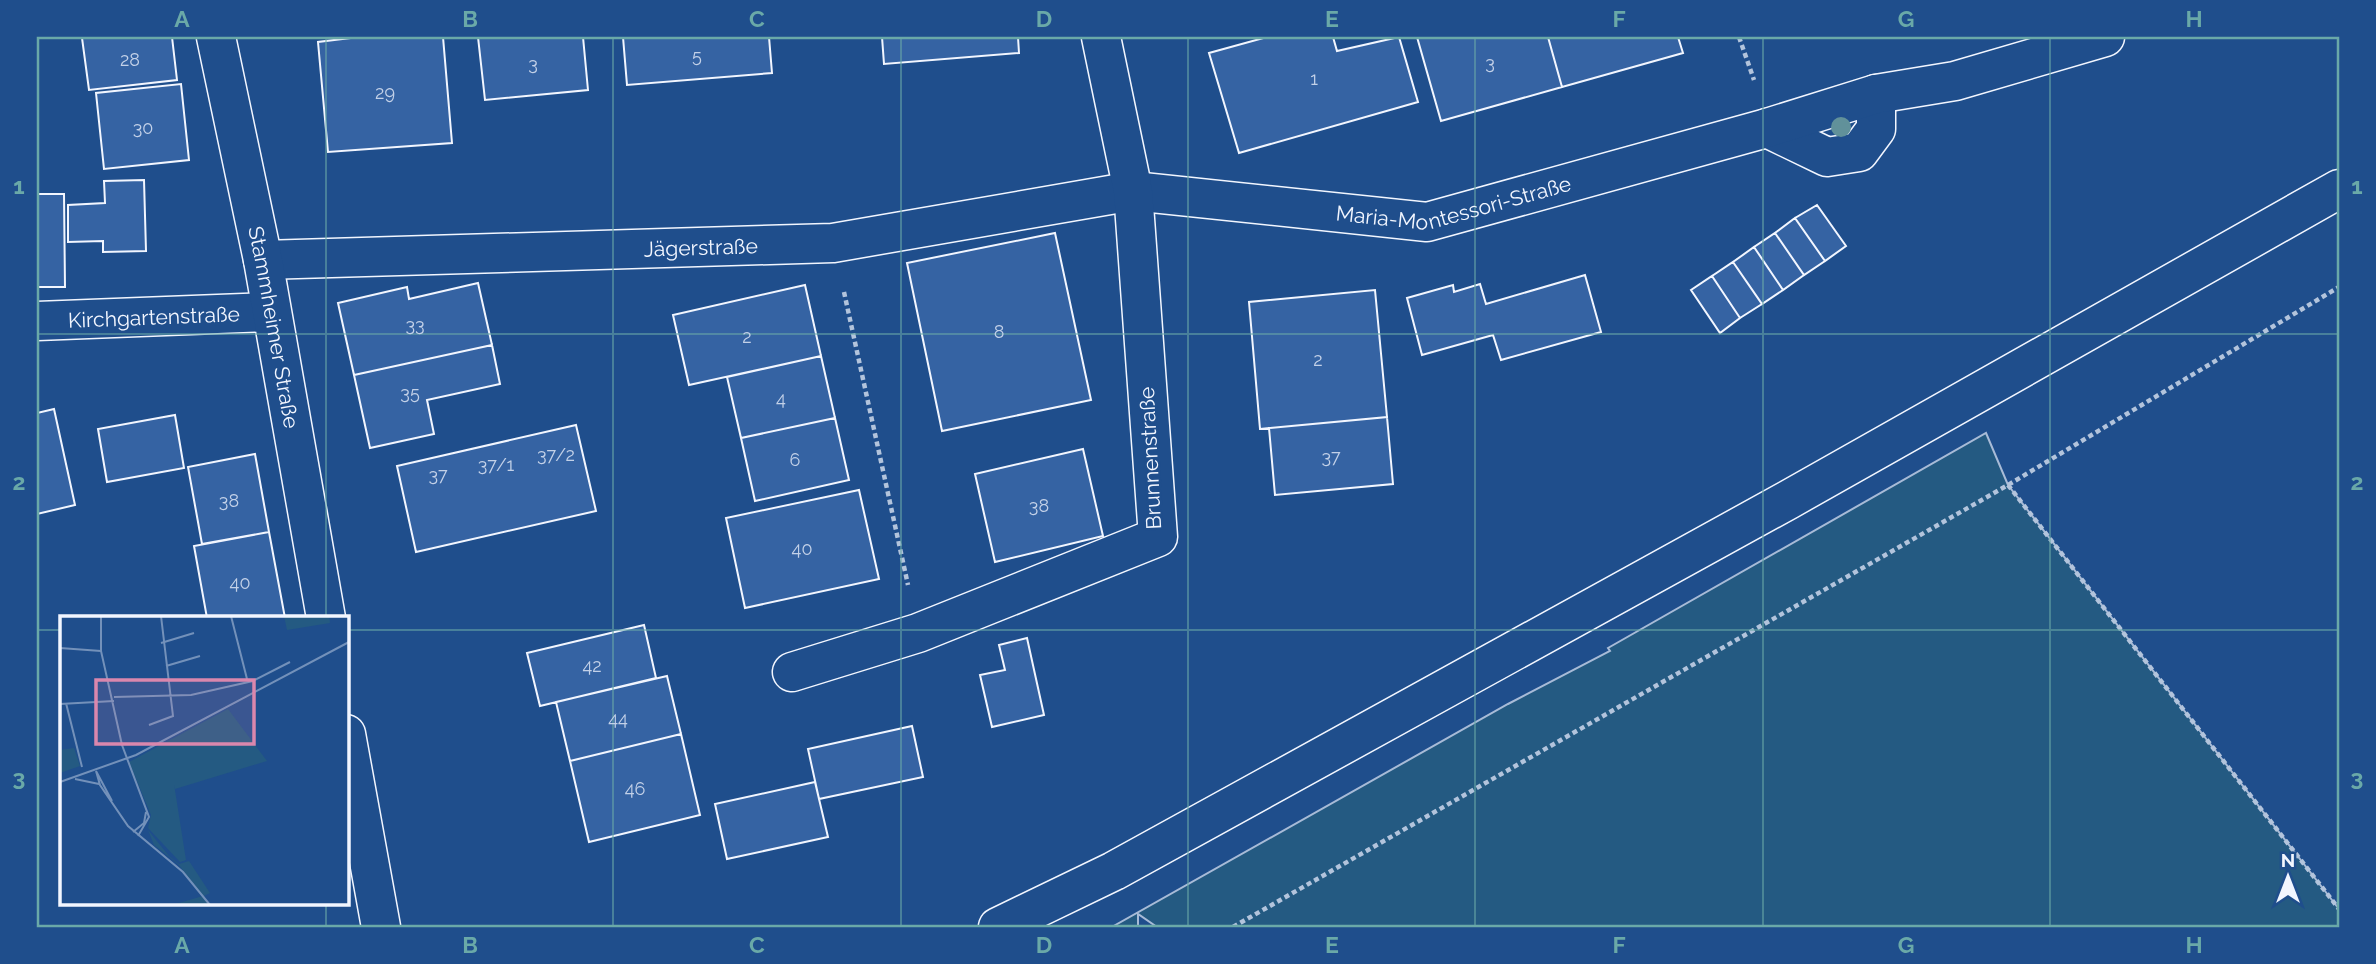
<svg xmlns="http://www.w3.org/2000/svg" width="2376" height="964" font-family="Raleway,sans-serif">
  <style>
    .green { fill: #245a82; stroke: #a8bbd7; stroke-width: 2 }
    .building { fill: #3563a3; stroke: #f2f6ff; stroke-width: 2 }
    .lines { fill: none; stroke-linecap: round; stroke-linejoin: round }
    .minor-casing { stroke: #f2f6ff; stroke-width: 41 }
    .tertiary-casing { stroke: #f2f6ff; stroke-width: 41 }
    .secondary-casing { stroke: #f2f6ff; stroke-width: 41 }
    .path { stroke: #b3c4dc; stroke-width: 4.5; stroke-dasharray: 5 3.5; stroke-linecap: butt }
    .minor { stroke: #1f4e8c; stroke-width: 38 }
    .tertiary { stroke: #1f4e8c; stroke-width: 38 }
    .secondary { stroke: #1f4e8c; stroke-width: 38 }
    .tree { fill: #61919a }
    .grid { fill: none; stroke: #6aa9a8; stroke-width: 2; stroke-opacity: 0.55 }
    .labels { text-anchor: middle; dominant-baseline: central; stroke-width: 5; stroke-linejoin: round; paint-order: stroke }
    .number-label { font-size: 18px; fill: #c3d1e8 }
    .street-label { font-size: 21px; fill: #f2f6ff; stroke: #1f4e8c }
    .inset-road { fill: none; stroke: #7391ba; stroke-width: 2 }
    .view { fill: #da87ad; fill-opacity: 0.15; stroke: #da87ad; stroke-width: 3.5 }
    .inset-edge { fill: none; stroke: #f2f6ff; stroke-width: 3.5 }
    .neatline { fill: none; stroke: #6aa9a8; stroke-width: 2.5 }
    .grid-label { font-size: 23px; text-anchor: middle; font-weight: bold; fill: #6aa9a8 }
  </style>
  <rect width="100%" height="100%" fill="#1f4e8c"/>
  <path class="green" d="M1986 433 2008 485 2339 909V927H1157L1138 914V927H1112L1508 704 1610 651 1608 648Z"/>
  <path class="building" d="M172 37 177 80 89 90 82 38Z
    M359 37H443L452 143 328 152 318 42Z
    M478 37H583L588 90 485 100Z
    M623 37H769L772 73 627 85Z
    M882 37H1018L1019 53 884 64Z
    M1267 37H1333L1337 51 1399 37 1418 102 1239 153 1209 53Z
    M1417 37H1548L1562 87 1441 121Z
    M1548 37H1678L1683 53 1562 87Z
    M181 84 189 160 104 169 96 93Z
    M144 180 146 251 103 252V241L68 242V205L105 203 104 181Z
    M37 194H64L65 287H37Z
    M1817 205 1846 246 1825 261 1795 218Z
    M1795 218 1825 261 1804 275 1775 233Z
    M1055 233 1091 400 942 431 907 263Z
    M1775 233 1804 275 1783 290 1754 247Z
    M1754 247 1783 290 1762 304 1733 262Z
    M1733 262 1762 304 1740 318 1712 276Z
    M1585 275 1601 332 1501 360 1493 335 1422 355 1407 298 1453 285 1454 292 1480 284 1486 304Z
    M1712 276 1740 318 1720 333 1691 290Z
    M478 283 492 345 354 375 338 303 407 287 409 299Z
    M805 285 821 356 689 385 673 315Z
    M1375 290 1387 417 1260 429 1249 302Z
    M492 345 500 384 427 400 434 434 370 448 354 375Z
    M821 356 835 418 741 438 727 377Z
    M54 409 75 505 37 514V413Z
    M175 415 184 468 107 482 98 429Z
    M1387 417 1393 484 1275 495 1269 428Z
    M835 418 849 480 755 501 741 438Z
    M576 425 596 511 416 552 397 466Z
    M1083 449 1103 536 995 562 975 474Z
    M255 454 269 532 202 544 188 467Z
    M859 490 879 579 745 608 726 518Z
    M269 532 285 618H207L194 546Z
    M644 625 656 678 540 706 527 653Z
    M1027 638 1044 715 992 727 980 675 1005 670 999 645Z
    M667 676 681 734 570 761 556 702Z
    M912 726 923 777 819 799 808 749Z
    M681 734 700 815 589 842 570 761Z
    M815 782 828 837 727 859 715 804Z"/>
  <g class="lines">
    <defs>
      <g id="minor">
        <path d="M1767 128 1827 157 1859 152 1876 129V94"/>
        <path id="s1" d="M263 260 833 243 1133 191 1427 222 1767 128 1876 94 1955 81 2105 37"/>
        <path id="s2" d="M37 321 271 312"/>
        <path d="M792 672 918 633 1158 537 1133 191 1101 37"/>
      </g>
      <g id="tertiary">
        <path id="s3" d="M216 37 263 260 326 618"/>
        <path d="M346 734 381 927"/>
      </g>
      <path id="secondary" d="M998 927 1114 871 1788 500 2339 189"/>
    </defs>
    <use href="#minor" class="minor-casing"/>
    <use href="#tertiary" class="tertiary-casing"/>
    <use href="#secondary" class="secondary-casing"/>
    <path class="path" d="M1739 37 1754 80
      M844 292 908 585
      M2008 485 2339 909
      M1233 927 2008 485 2339 287"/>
    <use href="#minor" class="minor"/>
    <use href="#tertiary" class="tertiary"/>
    <use href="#secondary" class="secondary"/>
  </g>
  <circle class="tree" cx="1841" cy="127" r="10"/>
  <path class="grid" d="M326 37V618M613 37V927M901 37V927M1188 37V927M1475 37V927M1763 37V927M2050 37V927M37 334H2339M37 630H61M346 630H2339M326 903V927"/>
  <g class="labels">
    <g class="number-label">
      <text x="697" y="55">5</text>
      <text x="130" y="59">28</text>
      <text x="1490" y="62">3</text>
      <text x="533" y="63">3</text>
      <text x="1314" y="78">1</text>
      <text x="385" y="92">29</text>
      <text x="143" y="127">30</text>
      <text x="415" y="324">33</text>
      <text x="999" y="331">8</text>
      <text x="747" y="336">2</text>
      <text x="1318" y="359">2</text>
      <text x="410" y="392">35</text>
      <text x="781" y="398">4</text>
      <text x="556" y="454">37/2</text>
      <text x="1331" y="456">37</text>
      <text x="795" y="459">6</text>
      <text x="496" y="464">37/1</text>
      <text x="438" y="474">37</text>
      <text x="229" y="500">38</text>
      <text x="1039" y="505">38</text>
      <text x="802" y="548">40</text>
      <text x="240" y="582">40</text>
      <text x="592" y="665">42</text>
      <text x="618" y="718">44</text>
      <text x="635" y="788">46</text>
    </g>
    <g class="street-label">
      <text stroke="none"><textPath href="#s1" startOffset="1199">Maria-Montessori-Straße</textPath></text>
      <text stroke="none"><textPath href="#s1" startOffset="438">Jägerstraße</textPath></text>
      <text stroke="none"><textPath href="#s2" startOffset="117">Kirchgartenstraße</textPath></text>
      <text stroke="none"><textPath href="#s3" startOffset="296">Stammheimer Straße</textPath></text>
      <text transform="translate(1150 458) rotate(-93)">Brunnenstraße</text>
    </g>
  </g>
  <g transform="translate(60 616)">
    <rect width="289" height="289" fill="#1f4e8c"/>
    <path d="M224 0H269L270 7 227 14ZM168 93 207 145 115 173 114 168 126 244 120 246 88 212 91 199 69 146ZM14 132 20 150 0 157V134ZM88 214 109 240 119 248 129 245 150 277 144 280 150 289H112L143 280 118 248 94 229Z" fill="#245a82"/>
    <path class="inset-road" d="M41 0V35L62 129 89 201 78 220M171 0 187 63M101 27 134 17M0 32 41 35M106 50 140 40M54 81 131 79 193 65 230 46M6 87 22 151M0 88 54 85M89 109 113 100 101 0M36 155 40 169 68 210 123 256 150 289M36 155 52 185M15 163 39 168M0 166 76 139 289 26M73 216 84 207 86 196"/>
    <path class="view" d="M36 64H194V128H36Z"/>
    <rect width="289" height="289" class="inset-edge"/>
  </g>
  <rect width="2376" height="964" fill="none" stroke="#1f4e8c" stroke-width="77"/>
  <g transform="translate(2288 877)" stroke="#1f4e8c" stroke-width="5" paint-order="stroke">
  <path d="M0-5L12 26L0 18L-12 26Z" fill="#f2f6ff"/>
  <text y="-10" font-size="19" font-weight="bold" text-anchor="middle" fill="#f2f6ff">N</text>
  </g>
  <rect x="38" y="38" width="2300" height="888" class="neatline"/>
  <g class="grid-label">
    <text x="182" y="27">A</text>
    <text x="470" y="27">B</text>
    <text x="757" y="27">C</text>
    <text x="1044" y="27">D</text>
    <text x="1332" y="27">E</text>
    <text x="1619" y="27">F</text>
    <text x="1906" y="27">G</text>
    <text x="2194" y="27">H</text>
    <text x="19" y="194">1</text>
    <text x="2357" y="194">1</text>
    <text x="19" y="490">2</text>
    <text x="2357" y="490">2</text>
    <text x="19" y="786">3</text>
    <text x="2357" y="786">3</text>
    <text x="182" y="953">A</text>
    <text x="470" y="953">B</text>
    <text x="757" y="953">C</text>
    <text x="1044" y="953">D</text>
    <text x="1332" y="953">E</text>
    <text x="1619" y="953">F</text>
    <text x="1906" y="953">G</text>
    <text x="2194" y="953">H</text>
  </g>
</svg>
